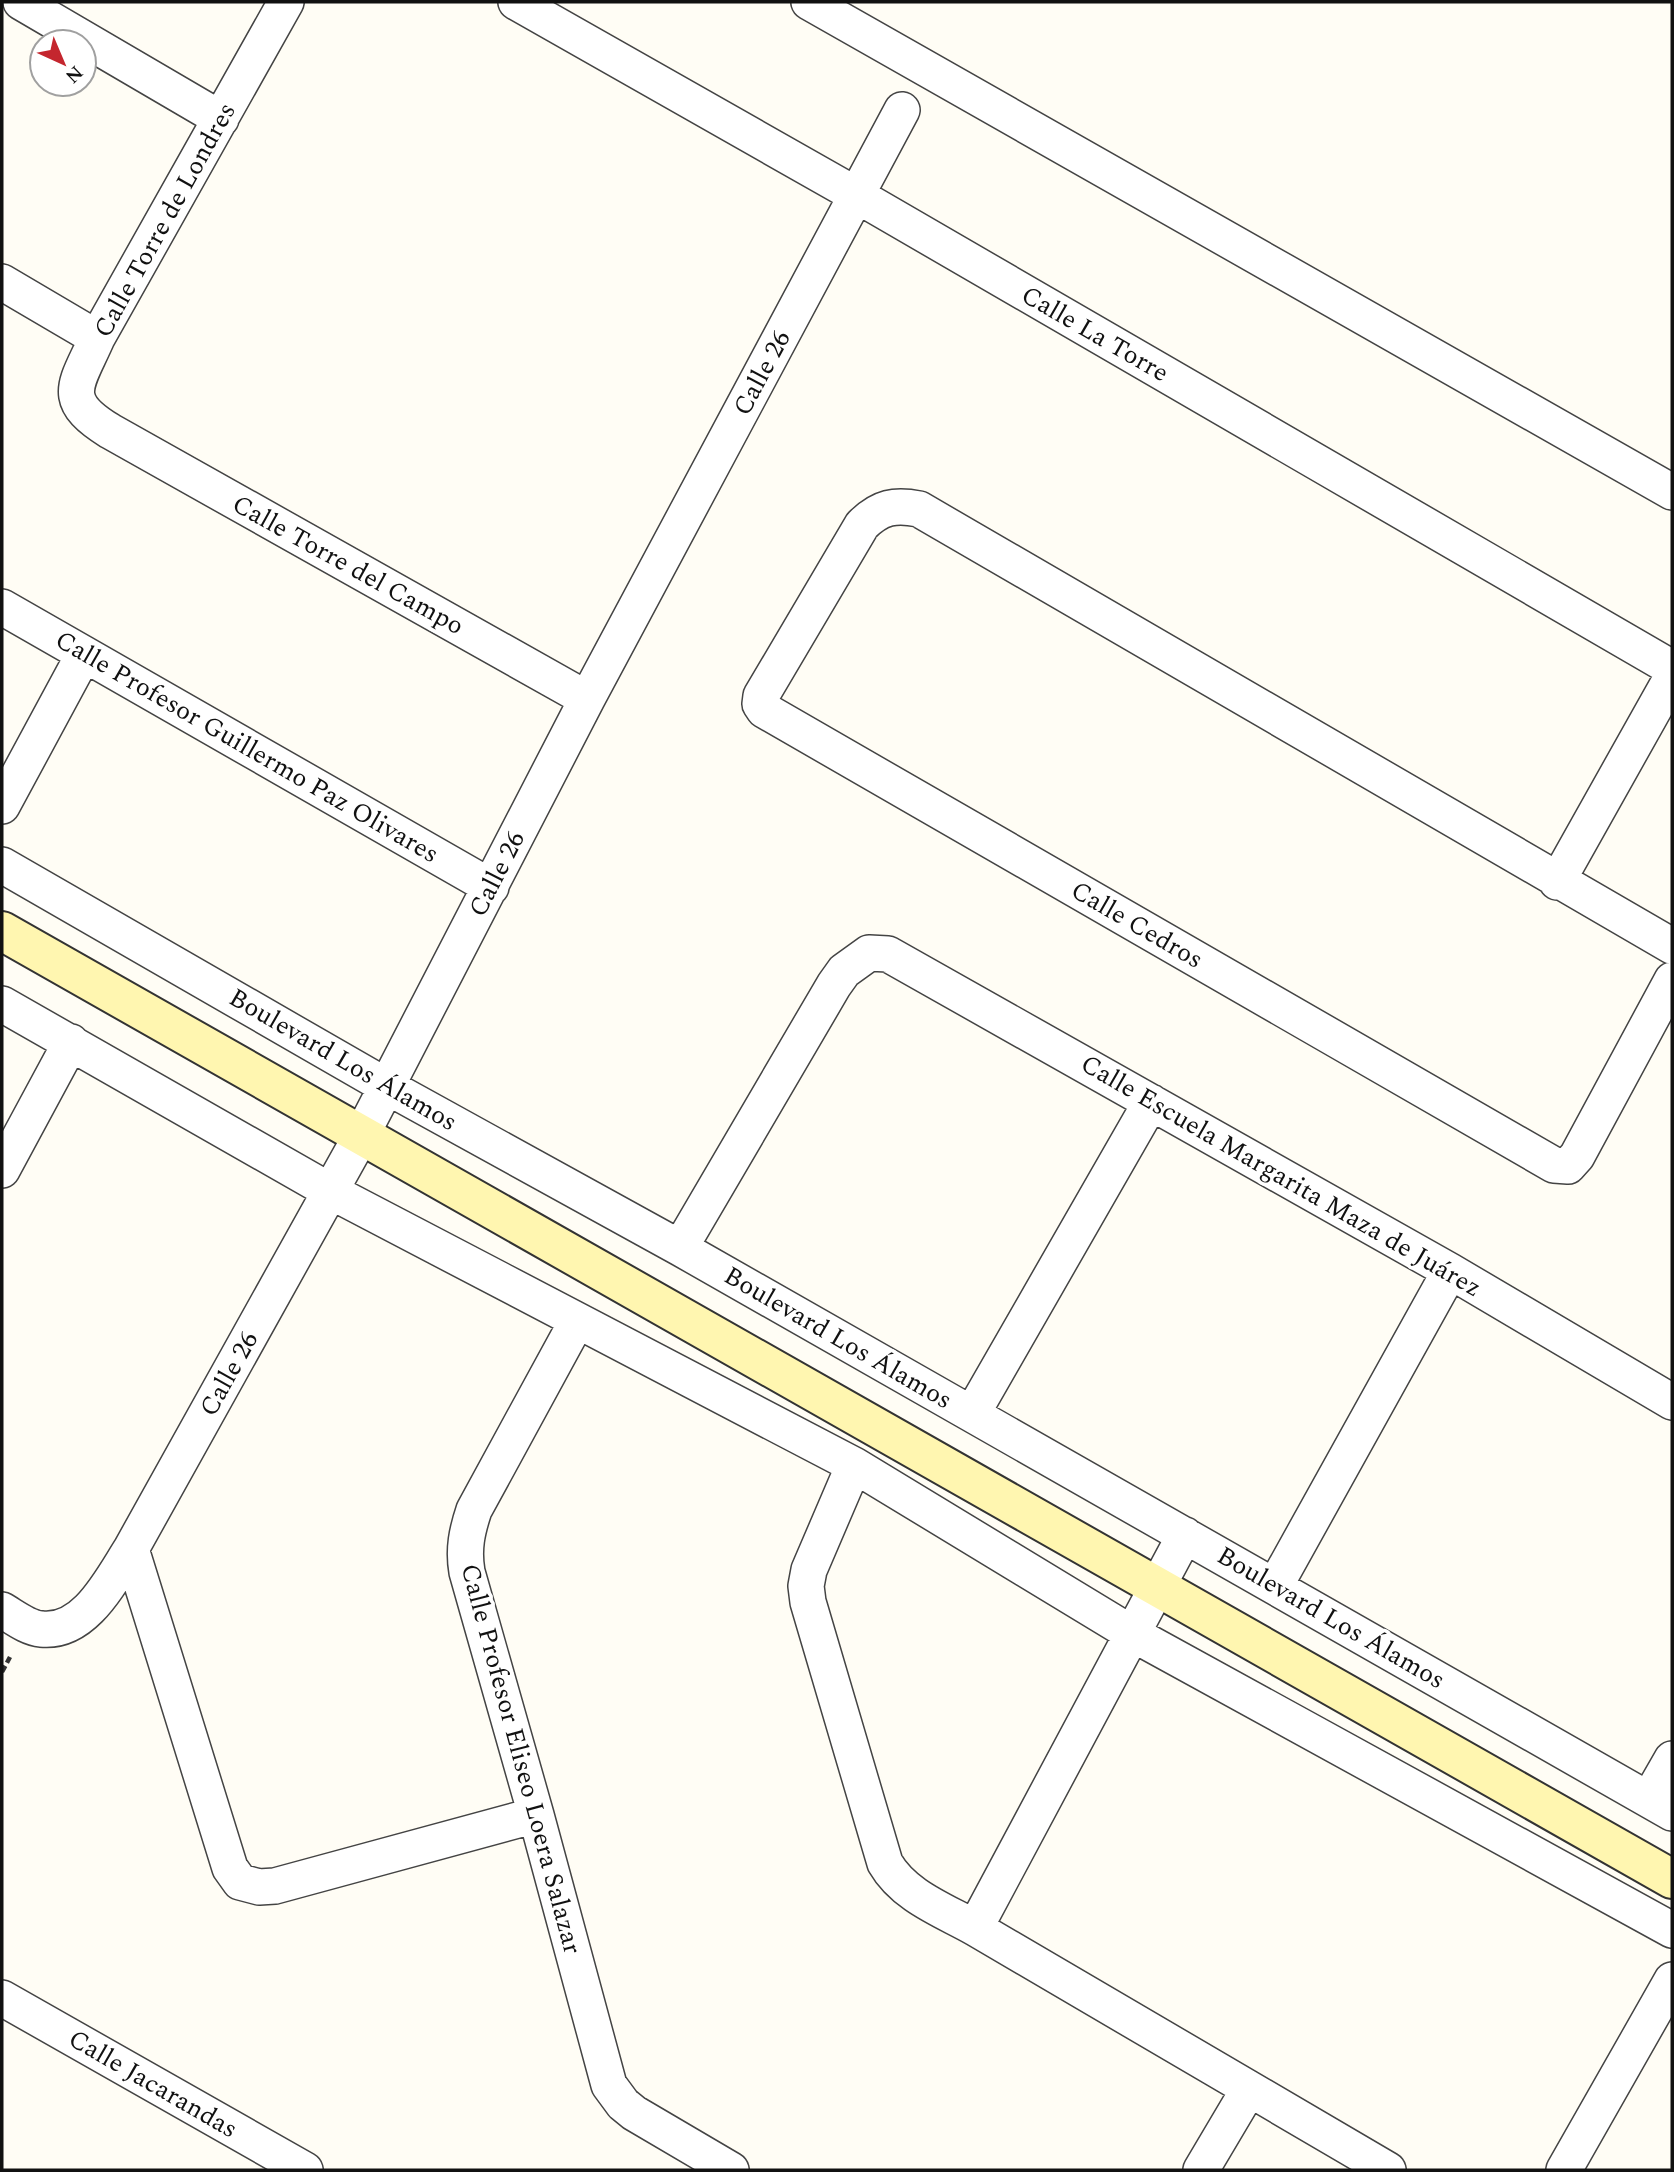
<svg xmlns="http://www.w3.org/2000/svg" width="1674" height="2172" font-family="Spectral,serif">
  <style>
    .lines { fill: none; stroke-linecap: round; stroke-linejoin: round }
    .street-casing { stroke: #444; stroke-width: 38 }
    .secondary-casing { stroke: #333; stroke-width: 42 }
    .path { stroke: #333; stroke-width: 4.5; stroke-dasharray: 7 3.5; stroke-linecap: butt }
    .street { stroke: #fff; stroke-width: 35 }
    .secondary { stroke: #fff6b0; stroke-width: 38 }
    .labels { text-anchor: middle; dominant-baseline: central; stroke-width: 7; stroke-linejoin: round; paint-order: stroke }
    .street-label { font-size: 26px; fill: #111; stroke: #fff }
  </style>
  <rect width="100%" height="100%" fill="#fffdf5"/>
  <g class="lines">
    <defs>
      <path id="street" d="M21 2 221 119
        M286 2 97 338C77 384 58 399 110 431L587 699
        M516 2 858 196 1672 668
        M809 2 1672 492
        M2 282 97 338
        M2 607 491 887
        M2 806 84 654
        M2 865 386 1086 680 1248 1672 1813
        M1557 882 1672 677
        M1672 946 919 509C895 504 880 507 862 525L761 696 760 704 764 710 1554 1165 1568 1166 1577 1156 1672 980
        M2 1004 330 1191 854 1465 1131 1633 1672 1930
        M2 1170 71 1042
        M680 1248 834 985 844 971 869 953 888 954 1450 1271 1672 1402
        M577 1321 474 1510C467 1531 463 1549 467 1572L536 1815 609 2085 623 2104 634 2113 731 2170
        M972 1414 1151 1102
        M854 1465 809 1570 806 1586 808 1602 885 1863C904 1896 943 1910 975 1928L1388 2170
        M131 1549 230 1868 240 1882 259 1887 275 1886 536 1815
        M1275 1586 1450 1271
        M2 1610C14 1617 28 1628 41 1629 85 1634 111 1580 131 1549L361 1136 587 699 902 110
        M1649 1799 1672 1759
        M975 1928 1185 1535
        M2 1998 305 2170
        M1201 2170 1249 2089
        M1564 2170 1672 1980"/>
      <path id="secondary" d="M2 931 1672 1879"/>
    </defs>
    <use href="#street" class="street-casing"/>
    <use href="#secondary" class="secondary-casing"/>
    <path class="path" d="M2 1672 10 1657"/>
    <use href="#street" class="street"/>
    <use href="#secondary" class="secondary"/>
  </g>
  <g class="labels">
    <g class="street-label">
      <text transform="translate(165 220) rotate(-61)">Calle Torre de Londres</text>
      <text transform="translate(1095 334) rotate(30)">Calle La Torre</text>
      <text transform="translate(762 373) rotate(-62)">Calle 26</text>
      <text transform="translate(348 565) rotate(29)">Calle Torre del Campo</text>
      <text transform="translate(247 747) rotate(30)">Calle Profesor Guillermo Paz Olivares</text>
      <text transform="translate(497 874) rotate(-63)">Calle 26</text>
      <text transform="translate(1137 925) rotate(30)">Calle Cedros</text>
      <text transform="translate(343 1060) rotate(30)">Boulevard Los Álamos</text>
      <text transform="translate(1281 1176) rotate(30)">Calle Escuela Margarita Maza de Juárez</text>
      <text transform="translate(838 1338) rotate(30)">Boulevard Los Álamos</text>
      <text transform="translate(229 1374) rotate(-61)">Calle 26</text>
      <text transform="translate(1331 1618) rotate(30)">Boulevard Los Álamos</text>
      <text transform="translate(521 1759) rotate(75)">Calle Profesor Eliseo Loera Salazar</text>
      <text transform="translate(153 2084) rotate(30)">Calle Jacarandas</text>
    </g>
  </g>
  <rect width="1674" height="2172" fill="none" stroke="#111111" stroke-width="7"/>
  <g transform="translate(63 63) rotate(136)"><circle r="33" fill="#ffffff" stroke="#a0a0a0" stroke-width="2"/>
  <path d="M0-5L12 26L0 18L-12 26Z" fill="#c4262e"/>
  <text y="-10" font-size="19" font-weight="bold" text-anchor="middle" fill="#111111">N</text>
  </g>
</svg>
